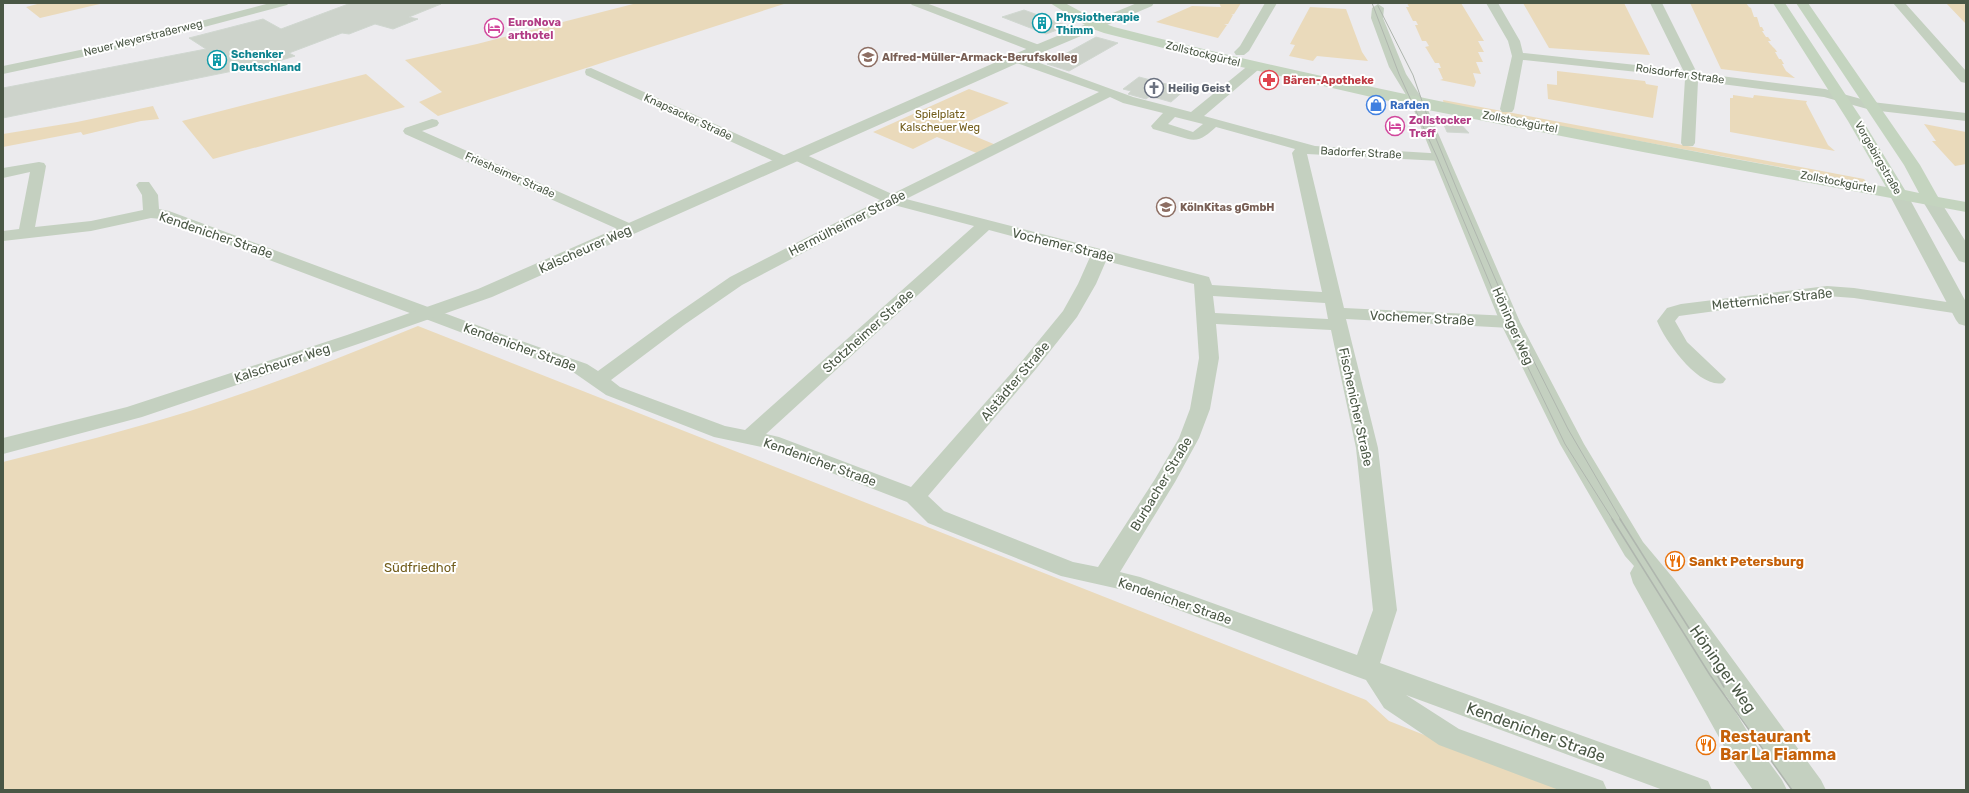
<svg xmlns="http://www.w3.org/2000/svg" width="1969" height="793" font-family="Rubik,sans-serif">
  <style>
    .green { fill: #eadabb }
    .building { fill: #cdd3cb; stroke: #d0d7d0 }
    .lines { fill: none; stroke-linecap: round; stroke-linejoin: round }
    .minor { fill: #c4d0c0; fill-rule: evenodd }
    .tertiary { fill: #c4d0c0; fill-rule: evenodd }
    .secondary { fill: #c4d4bf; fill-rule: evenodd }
    .tram-far1 { stroke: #afb6ae; stroke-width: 1 }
    .tram { stroke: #afb6ae; stroke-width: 1.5 }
    .labels { text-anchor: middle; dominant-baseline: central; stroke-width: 4; stroke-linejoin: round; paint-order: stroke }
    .far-culture-label { font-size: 11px; font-weight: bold; fill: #0d838f; stroke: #fff; text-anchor: start }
    .far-hotel-label { font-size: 11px; font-weight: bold; fill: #b23c85; stroke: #fff; text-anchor: start }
    .far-street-label { font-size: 11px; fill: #4a5745; stroke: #fff }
    .far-education-label { font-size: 11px; font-weight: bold; fill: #785e54; stroke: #fff; text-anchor: start }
    .far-health-label { font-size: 11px; font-weight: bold; fill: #be3a42; stroke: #fff; text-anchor: start }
    .far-worship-label { font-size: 11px; font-weight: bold; fill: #5b616d; stroke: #fff; text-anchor: start }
    .far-shop-label { font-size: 11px; font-weight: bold; fill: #366cbe; stroke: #fff; text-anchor: start }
    .far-park-label { font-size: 11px; fill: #725d1c; stroke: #fff }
    .street-label { font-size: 13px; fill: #4a5745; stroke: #fff }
    .food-label { font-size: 13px; font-weight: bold; fill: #c56008; stroke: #fff; text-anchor: start }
    .park-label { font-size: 13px; fill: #725d1c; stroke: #fff }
    .near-street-label { font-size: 16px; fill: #4a5745; stroke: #fff }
    .near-food-label { font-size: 16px; font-weight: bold; fill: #c56008; stroke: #fff; text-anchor: start }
  </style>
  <rect width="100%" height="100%" fill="#ecebee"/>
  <path class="green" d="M41 3H104L40 18 26 7Z
    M637 3H787L438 116 419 102 442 92 405 60 477 44Z
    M1219 3H1241L1234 14 1231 15H1233L1228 24H1224L1227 25 1218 38 1156 22 1192 6 1221 7Z
    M1407 3H1461L1484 41H1478L1484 52H1478L1483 62H1476L1481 74 1473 73 1476 82 1474 87 1440 80 1443 79 1438 68H1441L1439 63H1435L1426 48 1425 47 1429 46 1426 41H1422L1415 25H1418L1416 21H1413L1406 7H1409Z
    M1523 3H1624L1650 55 1549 48Z
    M1690 3H1746L1749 7 1751 8 1754 17H1757L1760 27H1762L1764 31H1762L1766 37H1768L1771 41H1768C1771 46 1775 48 1777 52H1775L1779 59H1781L1784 64H1782L1786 71 1795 78 1721 69Z
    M1946 3H1966V24Z
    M1310 7 1346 9 1362 52 1368 61 1317 56 1313 61 1289 56 1295 45 1290 44Z
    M1557 71 1645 81 1646 84 1658 86 1653 118 1548 99 1547 84 1557 85Z
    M366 74 405 107 213 159 182 121Z
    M969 89 1009 103 955 128 996 145 979 154 937 137 913 149 873 132Z
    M1733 95 1753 98 1754 95 1807 101 1806 103 1828 145 1835 151 1730 132V98H1733Z
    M1443 100 1864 179 1867 183 1444 105Z
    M153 106 159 119 141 121 83 135 81 132 3 147V134L77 122Z
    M1924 124 1966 132V164L1955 166 1932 141H1936Z
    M418 326 1366 700 1389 721 1563 790H3V462C66 446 128 430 190 411 268 386 343 357 418 326Z"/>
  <path class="building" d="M351 3 441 4 409 17 418 19 393 29 375 24 349 34 342 33 289 53 295 56 272 63 3 118V88L206 49 189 38 263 19 281 29Z
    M1024 10 1068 26 1046 34 1002 17Z
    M1096 37 1118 43 1069 71 1047 64Z
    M1139 77 1186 89 1171 102 1150 96 1146 99 1128 94 1131 91 1123 89Z
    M1441 118 1456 119 1469 133 1447 132Z"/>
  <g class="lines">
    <path class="minor" d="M270 3H289L287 5 129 47 3 74V66L128 40Z
      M910 3H926L1042 46 1044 49 1042 52H1034L912 5Z
      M1265 3H1277L1249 51 1244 55H1236L1234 52 1240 46Z
      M1486 3H1498L1520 41 1523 53 1683 70 1650 3H1662L1697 73 1825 89 1872 102 1966 113V121L1871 110 1824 97 1698 81 1695 143 1693 146H1683L1681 143 1685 79 1666 75 1523 60 1514 109 1512 112H1502L1500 109 1512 56 1508 41Z
      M1893 3H1905L1966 71V83L1961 82Z
      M1018 55 1133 97 1191 112 1250 64 1254 63 1260 67 1258 70 1204 116 1315 146 1446 154 1448 157 1446 160 1441 161 1307 154 1344 308 1510 316 1516 318 1519 322 1516 326 1510 328 1346 319 1378 448 1397 610 1380 663 1708 781 1712 790H1663L1406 695 1459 729 1603 781 1607 790H1559L1439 745 1384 708 1366 680 1355 676 1128 591 1061 576 928 523 907 502 767 448 714 437 606 395 573 372 476 338 161 219 151 218 91 231 3 241V231L19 229 30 172 3 178V168L39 162 44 163 46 166 35 227 91 221 143 210 142 195 136 185 139 182H149L158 195 159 209 169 211 490 330 587 364 598 371 672 317 730 277 880 200 792 159 790 156 792 153H802L892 194 1099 92 1014 62 1012 59 1014 56ZM1110 97 1123 103 1163 113 1151 126 1153 129 1188 139C1200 142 1207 135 1216 127L1295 149 1292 153 1322 292 1212 285 1209 277 906 199ZM1175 117 1203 124 1193 132 1168 124ZM894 205 974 226 745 430 725 426 620 387 611 380 684 325 742 285ZM989 230 1090 257 1078 284 1063 311 1022 361 911 487 779 437 766 434ZM1106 261 1194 284 1199 358 1190 409 1179 438 1155 479 1098 567 1073 562 944 511 928 496 1036 369 1077 317 1096 284ZM1213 296 1325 303 1328 319 1215 313ZM1216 324 1331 330 1356 448 1373 610 1357 655 1140 577 1120 572 1175 482 1199 438 1210 409 1219 358Z
      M591 68 790 158 792 161 790 164H780L586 75 585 72 586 69Z
      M432 119 437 120 439 123 437 126 422 131 636 226 638 229 636 232 630 234 624 232 405 134 403 131 405 128Z
      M1827 286 1854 288 1960 304 1966 305V313L1960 314 1854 298 1827 296 1679 316 1675 321 1687 342 1726 379 1723 383C1699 389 1665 341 1657 321L1667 308 1681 304Z"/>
    <path class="tertiary" d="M1137 3H1154L1152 6 1043 52 492 297 361 343 142 417 3 454V438L127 407 347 335 478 289 1033 46Z
      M1378 4 1384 8 1383 18 1406 74 1425 103 1520 322 1584 444 1643 542 1674 579 1821 780 1826 790H1792L1724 693 1752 739 1782 780 1787 790H1753L1730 757 1633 583 1630 573 1634 566 1625 556 1560 444 1500 322 1411 103 1389 67 1371 18 1372 8Z
      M1898 189 1904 190 1907 194 1966 302V326L1959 324 1956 320 1889 194 1892 190Z
      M1931 195 1937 196 1966 242V263L1959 261 1922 200 1925 196Z"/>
    <path class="secondary" d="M1050 3H1065L1100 22 1114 27C1369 92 1627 139 1886 187L1848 121 1773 3H1785L1863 121 1905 190 1919 193 1904 165 1796 3H1808L1920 165 1938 197 1966 202V212L1643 152 1428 110 1215 61 1104 33 1090 28Z"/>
    <path class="tram-far1" d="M1372 3 1399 74 1437 157 1506 322 1565 444 1613 520
      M1378 6 1413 75 1430 124 1458 192 1512 318 1568 429 1621 520"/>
    <path class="tram" d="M1612 519 1710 675 1792 790
      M1620 519 1699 644 1724 687"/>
  </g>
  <defs>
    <symbol id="building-ring" viewBox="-11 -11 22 22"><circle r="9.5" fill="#fff" stroke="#0f9aa8" stroke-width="1.5"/><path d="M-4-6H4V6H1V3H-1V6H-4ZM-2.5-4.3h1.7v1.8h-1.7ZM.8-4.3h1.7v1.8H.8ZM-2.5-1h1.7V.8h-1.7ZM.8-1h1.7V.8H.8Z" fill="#0f9aa8"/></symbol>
    <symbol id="hotel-ring" viewBox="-11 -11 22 22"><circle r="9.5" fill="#fff" stroke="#d1479c" stroke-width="1.5"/><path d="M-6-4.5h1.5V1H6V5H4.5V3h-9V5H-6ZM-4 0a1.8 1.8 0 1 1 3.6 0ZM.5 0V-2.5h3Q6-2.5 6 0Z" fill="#d1479c"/></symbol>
    <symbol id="school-ring" viewBox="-11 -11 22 22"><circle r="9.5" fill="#fff" stroke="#8d6e63" stroke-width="1.5"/><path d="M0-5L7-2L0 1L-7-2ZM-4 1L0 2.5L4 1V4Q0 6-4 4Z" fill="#8d6e63"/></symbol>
    <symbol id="pharmacy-ring" viewBox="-11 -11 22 22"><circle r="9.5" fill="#fff" stroke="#e0444e" stroke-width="1.5"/><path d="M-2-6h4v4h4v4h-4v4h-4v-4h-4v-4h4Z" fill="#e0444e"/></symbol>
    <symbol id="church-ring" viewBox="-11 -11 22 22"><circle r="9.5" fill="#fff" stroke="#6b7280" stroke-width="1.5"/><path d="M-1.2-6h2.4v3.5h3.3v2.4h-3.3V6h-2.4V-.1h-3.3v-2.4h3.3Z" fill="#6b7280"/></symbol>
    <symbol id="shop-ring" viewBox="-11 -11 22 22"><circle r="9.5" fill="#fff" stroke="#3f7fe0" stroke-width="1.5"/><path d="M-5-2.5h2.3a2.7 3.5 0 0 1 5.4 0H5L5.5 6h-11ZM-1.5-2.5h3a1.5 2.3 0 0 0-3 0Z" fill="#3f7fe0"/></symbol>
    <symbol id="restaurant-ring" viewBox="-11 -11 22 22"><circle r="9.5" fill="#fff" stroke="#e8710a" stroke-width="1.5"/><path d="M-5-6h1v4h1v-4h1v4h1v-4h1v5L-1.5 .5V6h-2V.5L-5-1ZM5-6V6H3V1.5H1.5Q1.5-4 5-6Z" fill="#e8710a"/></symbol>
  </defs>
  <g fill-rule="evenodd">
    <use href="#building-ring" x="1031" y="12" width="22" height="22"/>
    <use href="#hotel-ring" x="483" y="17" width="22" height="22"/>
    <use href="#school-ring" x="857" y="46" width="22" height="22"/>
    <use href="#building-ring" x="206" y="49" width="22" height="22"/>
    <use href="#pharmacy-ring" x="1258" y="69" width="22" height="22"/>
    <use href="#church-ring" x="1143" y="77" width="22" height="22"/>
    <use href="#shop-ring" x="1365" y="94" width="22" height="22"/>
    <use href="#hotel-ring" x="1384" y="115" width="22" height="22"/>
    <use href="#school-ring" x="1155" y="196" width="22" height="22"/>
    <use href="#restaurant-ring" x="1664" y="550" width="22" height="22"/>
    <use href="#restaurant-ring" x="1695" y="734" width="22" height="22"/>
  </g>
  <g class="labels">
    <g class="far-culture-label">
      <text x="1056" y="17">Physiotherapie<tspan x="1056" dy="13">Thimm</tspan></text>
      <text x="231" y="54">Schenker<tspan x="231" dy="13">Deutschland</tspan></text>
    </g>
    <g class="far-hotel-label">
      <text x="508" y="22">EuroNova<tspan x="508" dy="13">arthotel</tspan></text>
      <text x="1409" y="120">Zollstocker<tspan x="1409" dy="13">Treff</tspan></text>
    </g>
    <g class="far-street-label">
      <text transform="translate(143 38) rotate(-14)">Neuer Weyerstraßerweg</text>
      <text transform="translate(1203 54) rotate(14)">Zollstockgürtel</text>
      <text transform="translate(1680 74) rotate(8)">Roisdorfer Straße</text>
      <text transform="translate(688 117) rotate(25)">Knapsacker Straße</text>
      <text transform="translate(1520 122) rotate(11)">Zollstockgürtel</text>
      <text transform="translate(1361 153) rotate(3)">Badorfer Straße</text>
      <text transform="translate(1878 158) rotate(60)">Vorgebirgstraße</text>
      <text transform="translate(510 175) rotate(24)">Friesheimer Straße</text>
      <text transform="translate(1838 182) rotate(11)">Zollstockgürtel</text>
    </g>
    <g class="far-education-label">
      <text x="882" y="57">Alfred-Müller-Armack-Berufskolleg</text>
      <text x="1180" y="207">KölnKitas gGmbH</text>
    </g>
    <g class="far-health-label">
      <text x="1283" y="80">Bären-Apotheke</text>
    </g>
    <g class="far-worship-label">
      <text x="1168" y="88">Heilig Geist</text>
    </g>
    <g class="far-shop-label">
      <text x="1390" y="105">Rafden</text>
    </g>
    <g class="far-park-label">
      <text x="940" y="114">Spielplatz<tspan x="940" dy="13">Kalscheuer Weg</tspan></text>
    </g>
    <g class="street-label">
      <text transform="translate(847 223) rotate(-27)">Hermülheimer Straße</text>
      <text transform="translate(216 235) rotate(19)">Kendenicher Straße</text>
      <text transform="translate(1063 245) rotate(14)">Vochemer Straße</text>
      <text transform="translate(585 249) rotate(-24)">Kalscheurer Weg</text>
      <text transform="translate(1772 299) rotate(-6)">Metternicher Straße</text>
      <text transform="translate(1422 318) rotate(3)">Vochemer Straße</text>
      <text transform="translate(1513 326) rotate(66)">Höninger Weg</text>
      <text transform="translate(868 331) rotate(-42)">Stotzheimer Straße</text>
      <text transform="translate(520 347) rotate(20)">Kendenicher Straße</text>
      <text transform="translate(282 363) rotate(-18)">Kalscheurer Weg</text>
      <text transform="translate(1015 381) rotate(-50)">Alstädter Straße</text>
      <text transform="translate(1356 407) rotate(78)">Fischenicher Straße</text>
      <text transform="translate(820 462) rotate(20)">Kendenicher Straße</text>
      <text transform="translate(1161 484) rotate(-59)">Burbacher Straße</text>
      <text transform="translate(1175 601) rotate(19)">Kendenicher Straße</text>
    </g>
    <g class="food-label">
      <text x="1689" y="561">Sankt Petersburg</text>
    </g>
    <g class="park-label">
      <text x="420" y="567">Südfriedhof</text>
    </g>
    <g class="near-street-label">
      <text transform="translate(1723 669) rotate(55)">Höninger Weg</text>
      <text transform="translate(1536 732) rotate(20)">Kendenicher Straße</text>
    </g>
    <g class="near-food-label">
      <text x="1720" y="736">Restaurant<tspan x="1720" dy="18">Bar La Fiamma</tspan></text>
    </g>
  </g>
  <rect width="1969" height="793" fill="none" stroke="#4a5745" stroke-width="8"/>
</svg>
